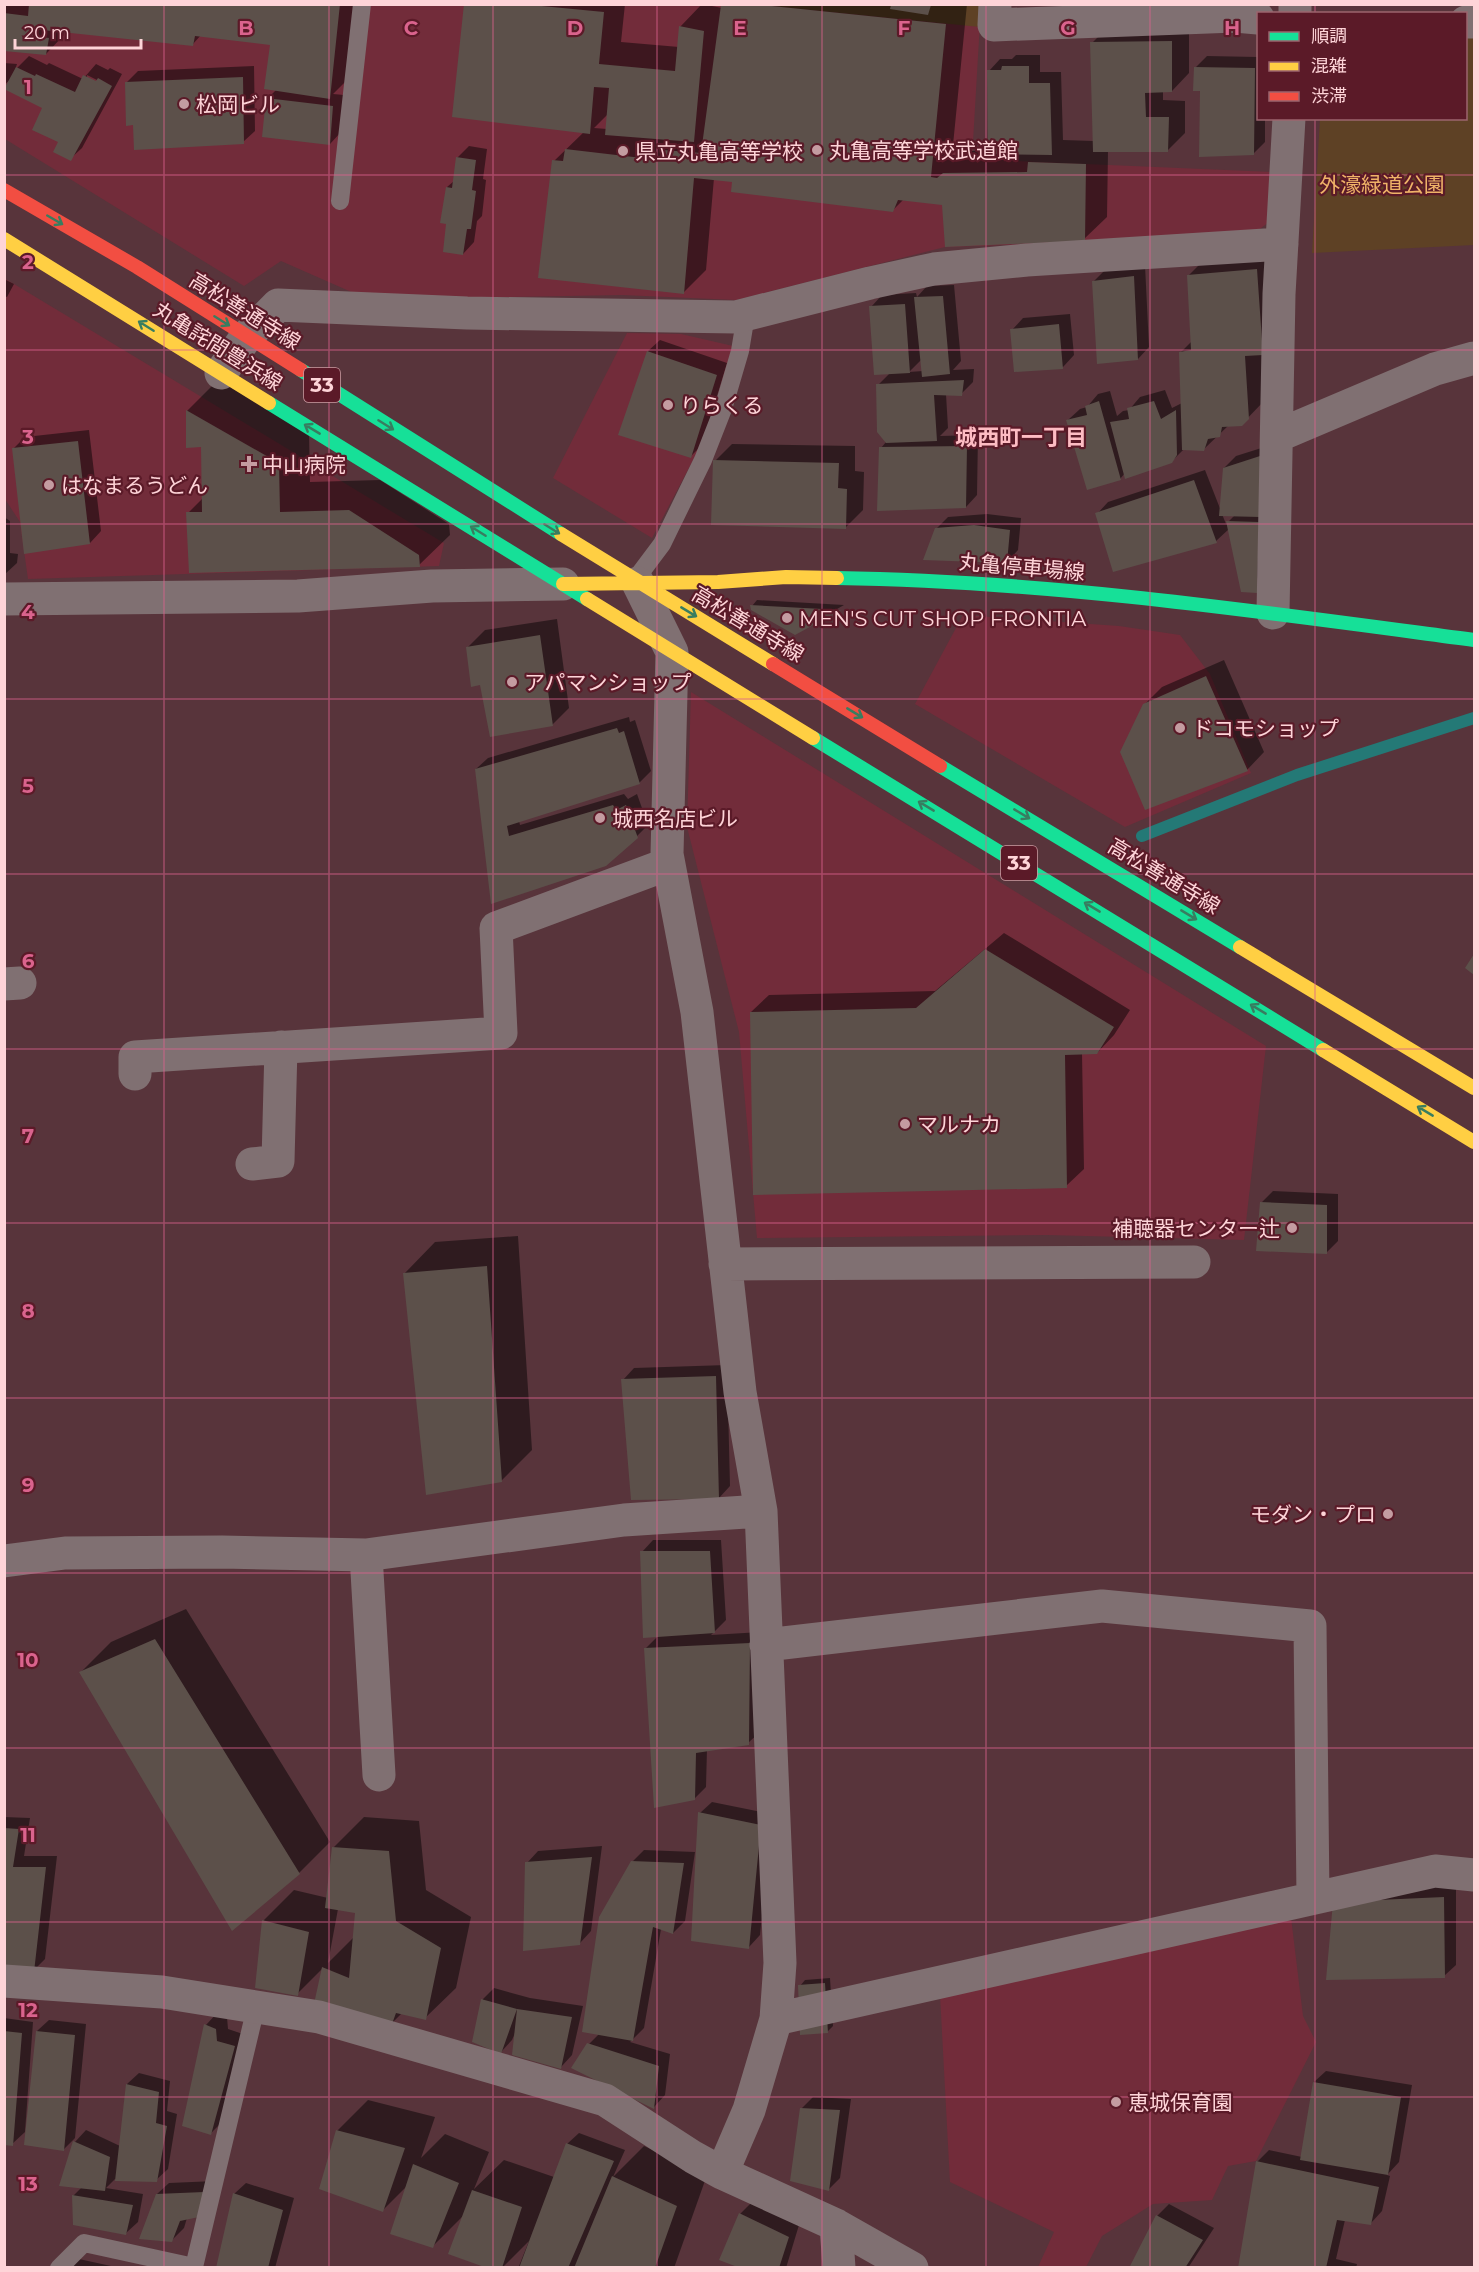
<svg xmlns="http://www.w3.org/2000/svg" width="1479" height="2272" font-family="Montserrat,'Noto Sans JP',sans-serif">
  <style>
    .built { fill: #722c3a }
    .green { fill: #5e4125 }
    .shadow { fill: #0007; fill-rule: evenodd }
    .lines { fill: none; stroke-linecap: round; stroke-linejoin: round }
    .stream { stroke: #247976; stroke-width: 12 }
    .building { fill: #5c504a }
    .lane { stroke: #807072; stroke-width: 18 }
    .street { stroke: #807072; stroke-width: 33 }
    .fast { stroke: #16e098; stroke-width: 14 }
    .slow { stroke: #ffcf43; stroke-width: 14 }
    .jam { stroke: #f24e42; stroke-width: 14 }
    .oneway { stroke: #387d60 }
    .grid { fill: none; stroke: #da638d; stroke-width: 1.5; stroke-opacity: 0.55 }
    .poi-dot { fill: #c49ca1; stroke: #5b1a28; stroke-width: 2 }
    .labels { text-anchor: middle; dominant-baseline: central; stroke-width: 4.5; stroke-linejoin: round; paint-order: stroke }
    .shield { fill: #5b1a28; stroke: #cd9ca3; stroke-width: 1.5 }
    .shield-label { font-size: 20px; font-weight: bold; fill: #fed4d8 }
    .poi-label { font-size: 21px; fill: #fed4d8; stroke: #5b1a28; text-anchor: start }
    .park-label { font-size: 21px; fill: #efb368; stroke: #5b1a28 }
    .street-label { font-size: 21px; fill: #fed4d8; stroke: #5b1a28 }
    .neighbourhood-label { font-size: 22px; font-weight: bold; fill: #fdbcc3; stroke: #5b1a28 }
    .grid-label { font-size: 20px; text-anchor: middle; font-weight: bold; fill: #da638d; stroke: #5b1a28; stroke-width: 4.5; stroke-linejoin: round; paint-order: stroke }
  </style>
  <rect width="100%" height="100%" fill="#58343b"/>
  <path class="built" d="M4 5H981L972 159 1273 172 1269 222 1249 237 945 247 736 300 622 295 448 298 356 294 281 261 244 286 5 139Z
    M4 278 444 543 439 566 28 579 20 522 5 499Z
    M627 333 681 334 733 346 701 445 652 538 553 478Z
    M963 615 1119 626 1180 635 1210 674 1251 773 1125 827 915 704Z
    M691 692 1266 1046 1244 1240 1047 1235 757 1238 739 1032 687 827Z
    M1289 1901 1303 2016 1316 2042 1256 2161 1228 2166 1212 2200 1153 2204 1102 2236 1086 2267H1038L1054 2232 950 2182 939 1976Z"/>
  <path class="green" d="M762 5H981L980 27Z
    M1466 36H1474V245L1312 253 1320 119 1466 118Z"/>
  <path class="shadow" d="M4 4H355L347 80 333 94 344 95 341 132 330 144 267 99 277 89 272 43 201 35 193 44 64 30 63 36 46 54 4 50Z
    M466 4H625L621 42 679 47 680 27 702 4 722 8 723 4H967L952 155 961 156 967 151H990L989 71 1000 59H1012L1016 55H1040V72H1061L1063 140 1094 141 1092 43 1109 26 1189 25V73L1172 91H1163V100L1185 101V133L1168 150 1108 151 1107 217 1084 239 943 204 903 200 893 210 714 178 706 270 683 293 554 161 584 132ZM609 113 607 129 594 128Z
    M29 56 47 65 49 63 83 79 96 64 108 70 110 68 122 74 82 148 70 159 44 108 10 80 4 85V63L17 64 15 70ZM87 75 103 83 87 79Z
    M1207 56 1258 57V118H1265V142L1253 154 1202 90 1195 68Z
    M254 66 255 131 243 142 126 83 138 71Z
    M469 146 487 149 483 179 486 180 482 216 477 221 474 242 463 254 447 187 454 181 457 158Z
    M1274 253 1265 400 1241 425H1229L1204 449H1184L1171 462 1125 473 1120 479 1068 420 1080 409 1087 407 1098 394 1110 391 1117 416 1123 411 1129 410 1140 397 1165 390 1172 408 1182 403 1181 352 1192 341 1189 275 1206 258Z
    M1145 265 1149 347 1138 359 1094 281 1105 270Z
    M4 279 14 284 7 297 4 296Z
    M954 285 961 361 953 370 974 369 973 382 961 394H946L948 428 940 436 978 435 977 495 966 507 881 448 886 442 878 385 890 373 871 307 882 295 916 293 917 297 927 286ZM922 359 923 371 909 372Z
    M1070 314 1074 355 1063 367 1012 330 1023 318Z
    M660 340 727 363 702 445 691 456 648 351Z
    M218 380 309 432 310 482 380 480 449 524 450 535 419 565 188 513 204 497 203 445 187 411Z
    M89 430 101 531 90 543 13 449 25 437Z
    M732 444 855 446V471L864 472 863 510 846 527 715 461Z
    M1271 445V504L1258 517H1264L1262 586 1229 529 1216 541 1097 514 1108 502 1205 470 1221 511 1224 468 1236 456ZM1222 514 1235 515 1226 524Z
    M987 514 1021 518 1018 550 1007 562 936 529 948 517Z
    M4 517 10 521V553L18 554 17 563 4 575Z
    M757 600 844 605 795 633 752 606Z
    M557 619 569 708 552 725 482 684 468 647 485 630Z
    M1224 660 1264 752 1247 770 1144 705 1162 687Z
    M629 717 630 722 635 720 651 771 639 783 519 821 520 825 624 794 628 799 637 794 648 825 636 837 492 902 476 769 488 758Z
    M1004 933 1130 1010 1114 1035 1097 1053H1082L1084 1169 1066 1186 751 1012 769 995 935 991Z
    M1273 1191 1338 1194V1241L1326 1253 1261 1203Z
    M518 1236 532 1450 501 1481 405 1273 435 1242Z
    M727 1365 730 1486 719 1498 623 1380 634 1368Z
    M653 1540H721L726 1620 711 1635 761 1632 760 1732 748 1743 707 1749 706 1787 694 1799 645 1649 659 1635 642 1552Z
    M186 1609 330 1842 299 1873 81 1672 111 1642Z
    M712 1802 772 1814 760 1935 749 1947 700 1813Z
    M4 1817 30 1818 24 1856H57L45 1959 33 1971 4 1968Z
    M364 1817 419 1821 426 1890 471 1917 456 1988 425 2018 402 2013 392 2023 323 1968 297 1994 256 1987 264 1920 294 1890 328 1898 333 1848ZM338 1909 357 1911 355 1936 328 1963Z
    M602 1846 591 1931 580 1943 527 1863 538 1851Z
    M644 1850 695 1852 685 1921 673 1933 661 1929 644 2028 630 2042 670 2054 665 2095 654 2107 589 2044 599 2034 632 1862Z
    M1456 1886V1965L1444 1976 1346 1891Z
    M830 1978 833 2026 827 2032 800 1986 805 1980Z
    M494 1988 530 1998 583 2006 572 2055 561 2067 515 2033 512 2040 501 2052 473 2042 483 1999Z
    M217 2013 227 2017 228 2029 246 2035 222 2122 210 2134 206 2025Z
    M4 2018 33 2022 25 2132 12 2144H4Z
    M49 2020 86 2024 75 2138 63 2150 37 2031Z
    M1326 2071 1412 2085 1399 2162 1387 2175 1390 2176 1382 2211 1371 2223 1345 2220 1336 2259 1357 2264 1356 2268H1239L1257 2162 1269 2150 1302 2157 1314 2082Z
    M139 2073 170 2081 167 2111 177 2114 168 2169 156 2180 115 2179 106 2188 143 2194 138 2222 126 2233 73 2196 82 2187 75 2142 86 2130 120 2146 127 2084Z
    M813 2097 851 2099 840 2178 828 2190 802 2108Z
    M368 2100 435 2117 421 2158 445 2134 489 2152 474 2189 504 2160 554 2177 567 2144 579 2133 625 2150 613 2177 644 2146 707 2175 674 2268H523L519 2266 529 2241 502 2268H491L464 2215 432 2247 407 2186 383 2210 337 2131Z
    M215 2181 187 2218 184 2228 172 2240 157 2194 169 2183Z
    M246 2183 294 2198 275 2268H217L234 2194Z
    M752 2202 799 2225 786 2268H744L740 2214Z
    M1169 2204 1214 2228 1188 2268H1130L1157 2216Z
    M79 2259 120 2268H71Z"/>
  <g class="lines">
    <path class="stream" d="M1142 836 1297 775 1474 718"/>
  </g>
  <path class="building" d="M29 4H340L330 99 264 89 270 45 195 36 193 46 33 29V36L49 38 46 55 4 51V13L28 16Z
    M464 4H521L604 12 599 64 675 71 679 26 704 31 694 142 605 135 609 88 594 87 590 134 452 117Z
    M721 5H761L946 24 931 177 937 178 943 173 1027 172 1028 162 1086 164 1085 241 945 247 942 205 898 200 893 212 731 192 732 182 694 178 684 294 538 278 552 160 563 161 565 149 659 160 663 150 701 153Z
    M891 5H931L928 15 890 9Z
    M1172 41V92L1145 93 1146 117H1169L1168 152H1093L1090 42Z
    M1002 66H1029V83H1050L1052 155 988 154 987 70H1001Z
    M16 67 35 76 36 74 75 92 83 75 96 81 98 78 112 86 71 161 53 152 58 142 32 130 42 108 4 89Z
    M1194 67 1255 68 1254 155 1199 157 1200 91H1193Z
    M243 77 244 144 134 150 133 125 126 126 125 82Z
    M266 98 333 106 330 145 262 137Z
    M456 157 476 160 472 190 476 191 471 229H467L463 255 443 252 446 224 440 223 446 187 452 188Z
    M1257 269 1263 355 1245 356 1249 419 1242 426 1222 427 1220 437 1208 439 1204 451 1182 450 1179 352 1191 350 1187 275Z
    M1134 276 1138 360 1097 364 1092 281Z
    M943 296 950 374 922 377 914 297Z
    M905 304 910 373 874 375 869 306Z
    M1059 324 1063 369 1014 372 1010 329Z
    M647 351 717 375 691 458 618 435Z
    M964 380 962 396 934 395 937 441 886 443 877 432 876 384Z
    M1099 401 1121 480 1087 490 1066 420 1087 415 1085 406Z
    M1154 401 1161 419 1176 410 1177 455 1172 463 1125 479 1110 422 1129 419 1127 408Z
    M186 410 279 463 280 512 349 510 419 555 420 567 189 573 186 512H202L201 447 186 448Z
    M78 441 90 544 24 554 12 448Z
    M967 446 966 508 877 511 879 447Z
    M1260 456V517L1219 516 1223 468Z
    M713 460 839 463 838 488 847 489 846 529 711 525Z
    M1194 480 1217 543 1113 572 1095 513Z
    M1226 521 1259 522 1257 593 1241 592Z
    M974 525 1010 530 1007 563 923 560 935 528Z
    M750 605 841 610 795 635 751 610Z
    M540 635 553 726 490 737 480 685 471 687 466 647Z
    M1206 676 1248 771 1145 810 1120 752 1143 704Z
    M617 728 619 733 624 731 640 784 507 826 509 836 613 805 616 810 626 805 638 838 606 866 491 904 475 769Z
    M985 949 1114 1027 1097 1054 1065 1055 1067 1188 753 1195 750 1012 916 1008Z
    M1474 954V975L1465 968Z
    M1260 1202 1327 1205V1254L1256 1251Z
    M487 1266 502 1482 426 1495 403 1273Z
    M716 1376 719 1499 631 1500 621 1379Z
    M640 1551H710L715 1633 643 1638Z
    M155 1639 300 1874 232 1931 79 1672Z
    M750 1643 749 1745 696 1753 695 1800 654 1808 644 1648Z
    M698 1812 761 1825 749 1949 691 1941Z
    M4 1828 19 1829 13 1867H46L34 1972 4 1970Z
    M332 1847 389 1851 396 1921 441 1948 426 2020 396 2013 392 2024 314 2004 322 1967 349 1978 355 1913 325 1908Z
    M592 1857 580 1945 523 1951 525 1862Z
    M631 1861 684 1863 673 1934 653 1927 633 2041 582 2032 599 1917Z
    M1444 1897 1445 1978 1326 1980 1333 1902Z
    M262 1920 309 1932 298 1996 255 1988Z
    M825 1983 828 2033 800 2035 798 1985Z
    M481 1999 517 2009 501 2054 472 2042Z
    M517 2009 572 2017 561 2069 512 2055Z
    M204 2024 216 2029 217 2041 235 2046 211 2135 182 2126Z
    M4 2031 22 2033 13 2146 4 2145Z
    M36 2031 75 2035 64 2151 24 2145Z
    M587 2043 659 2066 654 2109 571 2068Z
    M1313 2082 1401 2097 1388 2175 1300 2160Z
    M126 2084 159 2092 156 2123 167 2126 157 2182 115 2181Z
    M800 2108 840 2110 829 2191 790 2181Z
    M336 2130 405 2148 383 2212 319 2189Z
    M73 2141 110 2157 105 2191 59 2186Z
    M566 2143 614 2161 568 2268H519Z
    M1256 2161 1379 2187 1371 2225 1337 2220 1326 2268H1238Z
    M413 2164 459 2183 433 2248 390 2234Z
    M612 2176 677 2206 655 2268H574Z
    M472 2190 522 2207 502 2268H487L448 2254Z
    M204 2192 199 2217 180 2221 172 2242 139 2239 156 2194Z
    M233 2193 283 2210 268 2268H216Z
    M72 2195 133 2205 126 2235 73 2225Z
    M739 2213 789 2237 779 2268H740L719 2260Z
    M1156 2215 1203 2240 1185 2268H1129Z"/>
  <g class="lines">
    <path class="lane" d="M340 201 362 4
      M635 580 662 544 703 460 723 409 740 351 746 315
      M59 2268 84 2243 194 2267 256 2007"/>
    <path class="street" d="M995 4 994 25 1235 16 1258 18
      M1295 14V4
      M1466 22H1474
      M221 373 246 337 278 305 467 313 736 317 870 283 934 269 1027 260 1282 244
      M1277 436 1435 369 1474 358
      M638 583 672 652 667 854 697 1012 740 1392 761 1511 780 1963 776 2019 749 2110 722 2173
      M4 599 298 596 432 586 563 584
      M1273 613 1279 294 1289 118
      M4 984 20 983
      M135 1074V1057L501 1033 496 928 668 864
      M252 1164 278 1161 281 1047
      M725 1264 1194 1262
      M366 1555 379 1775
      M4 1561 65 1553 222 1552 366 1555 624 1520 761 1511
      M766 1645 1102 1606 1310 1626 1313 1898
      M4 1981 162 1992 319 2017 605 2100 693 2157 722 2173 836 2225 912 2268
      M776 2019 1435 1871 1474 1875
      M836 2225 839 2268"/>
    <path class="fast" d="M301 370 561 534
      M269 403 587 599
      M837 578C1050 581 1263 612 1474 640
      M813 738 1323 1050
      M940 766 1240 947"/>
    <path class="slow" d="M4 239 269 403
      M561 534 773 664
      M563 584 718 582 786 577 837 578
      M587 599 813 738
      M1240 947 1474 1088
      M1323 1050 1474 1142"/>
    <path class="jam" d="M4 190 137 267 301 370
      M773 664 940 766"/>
  </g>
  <defs><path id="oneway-shaft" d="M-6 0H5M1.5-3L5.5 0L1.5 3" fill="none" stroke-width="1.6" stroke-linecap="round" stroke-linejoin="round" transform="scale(1.5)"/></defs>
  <g class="oneway">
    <use href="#oneway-shaft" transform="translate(55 220) rotate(30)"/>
    <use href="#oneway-shaft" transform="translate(222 321) rotate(32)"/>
    <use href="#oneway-shaft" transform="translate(146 326) rotate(-148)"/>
    <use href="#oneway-shaft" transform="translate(386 425) rotate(32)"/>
    <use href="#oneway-shaft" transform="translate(312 429) rotate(-149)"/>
    <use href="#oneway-shaft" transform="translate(552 529) rotate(32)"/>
    <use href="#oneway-shaft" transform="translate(478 531) rotate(-148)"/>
    <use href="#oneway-shaft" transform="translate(689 612) rotate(31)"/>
    <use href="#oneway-shaft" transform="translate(855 713) rotate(31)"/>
    <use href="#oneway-shaft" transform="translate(926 806) rotate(-149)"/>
    <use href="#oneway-shaft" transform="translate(1022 814) rotate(31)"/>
    <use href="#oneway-shaft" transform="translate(1092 907) rotate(-149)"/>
    <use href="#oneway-shaft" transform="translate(1189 915) rotate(31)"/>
    <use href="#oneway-shaft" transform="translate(1258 1009) rotate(-149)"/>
    <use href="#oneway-shaft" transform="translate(1425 1111) rotate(-149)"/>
  </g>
  <path class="grid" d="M164 4V2268M329 4V2268M493 4V2268M657 4V2268M822 4V2268M986 4V2268M1150 4V2268M1315 4V14M1315 118V2268M4 175H1474M4 350H1474M4 524H1474M4 699H1474M4 874H1474M4 1049H1474M4 1223H1474M4 1398H1474M4 1573H1474M4 1748H1474M4 1922H1474M4 2097H1474"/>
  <g class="poi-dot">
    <circle cx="184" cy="104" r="6"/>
    <circle cx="817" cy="150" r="6"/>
    <circle cx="623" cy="151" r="6"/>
    <circle cx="668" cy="405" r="6"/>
    <path d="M246 455h6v6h6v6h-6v6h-6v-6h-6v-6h6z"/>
    <circle cx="49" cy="485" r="6"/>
    <circle cx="787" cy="618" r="6"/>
    <circle cx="512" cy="682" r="6"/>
    <circle cx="1180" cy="728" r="6"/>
    <circle cx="600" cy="818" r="6"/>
    <circle cx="905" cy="1124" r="6"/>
    <circle cx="1292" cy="1228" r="6"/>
    <circle cx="1388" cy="1514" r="6"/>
    <circle cx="1116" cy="2102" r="6"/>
  </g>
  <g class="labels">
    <g class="shield">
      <rect x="304" y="368" width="36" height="34" rx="4.5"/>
      <rect x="1001" y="846" width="36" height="34" rx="4.5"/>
    </g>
    <g class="shield-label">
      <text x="322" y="385">33</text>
      <text x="1019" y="863">33</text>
    </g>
    <g class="poi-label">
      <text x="196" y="104">松岡ビル</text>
      <text x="829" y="150">丸亀高等学校武道館</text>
      <text x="635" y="151">県立丸亀高等学校</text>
      <text x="680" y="405">りらくる</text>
      <text x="262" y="464">中山病院</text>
      <text x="61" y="485">はなまるうどん</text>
      <text x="799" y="618">MEN'S CUT SHOP FRONTIA</text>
      <text x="524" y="682">アパマンショップ</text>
      <text x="1192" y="728">ドコモショップ</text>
      <text x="612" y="818">城西名店ビル</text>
      <text x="917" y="1124">マルナカ</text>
      <text x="1280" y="1228" text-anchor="end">補聴器センター辻</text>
      <text x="1376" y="1514" text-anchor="end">モダン・プロ</text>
      <text x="1128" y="2102">恵城保育園</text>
    </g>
    <g class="park-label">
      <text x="1382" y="184">外濠緑道公園</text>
    </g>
    <g class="street-label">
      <text transform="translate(245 311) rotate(32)">高松善通寺線</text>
      <text transform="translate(218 346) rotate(32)">丸亀詫間豊浜線</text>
      <text transform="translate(1022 567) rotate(5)">丸亀停車場線</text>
      <text transform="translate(748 624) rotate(31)">高松善通寺線</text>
      <text transform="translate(1164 876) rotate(31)">高松善通寺線</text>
    </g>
    <g class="neighbourhood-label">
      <text x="1021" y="437">城西町一丁目</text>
    </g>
  </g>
  <g class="grid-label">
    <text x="246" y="35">B</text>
    <text x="411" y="35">C</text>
    <text x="575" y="35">D</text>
    <text x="740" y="35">E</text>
    <text x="904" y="35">F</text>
    <text x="1068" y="35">G</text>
    <text x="1232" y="35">H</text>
    <text x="28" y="94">1</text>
    <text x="28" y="269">2</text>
    <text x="28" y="444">3</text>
    <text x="28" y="619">4</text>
    <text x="28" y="793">5</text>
    <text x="28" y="968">6</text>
    <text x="28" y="1143">7</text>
    <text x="28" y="1318">8</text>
    <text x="28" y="1492">9</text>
    <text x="28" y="1667">10</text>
    <text x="28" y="1842">11</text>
    <text x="28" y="2017">12</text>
    <text x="28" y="2191">13</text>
  </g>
  <rect width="1479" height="2272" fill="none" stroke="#fed4d8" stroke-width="12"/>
  <rect x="1257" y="12" width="210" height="108" fill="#5b1a28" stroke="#9c646e" stroke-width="1.5"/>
  <rect x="1269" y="32" width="30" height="9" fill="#16e098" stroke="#9c646e" stroke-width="1.5"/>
  <text x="1311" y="42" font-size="18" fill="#fed4d8">順調</text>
  <rect x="1269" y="62" width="30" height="9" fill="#ffcf43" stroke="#9c646e" stroke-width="1.5"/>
  <text x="1311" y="72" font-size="18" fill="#fed4d8">混雑</text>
  <rect x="1269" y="92" width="30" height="9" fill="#f24e42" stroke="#9c646e" stroke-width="1.5"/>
  <text x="1311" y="102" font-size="18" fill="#fed4d8">渋滞</text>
  <path d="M15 39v9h126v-9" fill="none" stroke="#fed4d8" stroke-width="3"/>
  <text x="24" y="39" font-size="18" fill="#fed4d8" stroke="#5b1a28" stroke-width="4.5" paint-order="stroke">20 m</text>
</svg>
